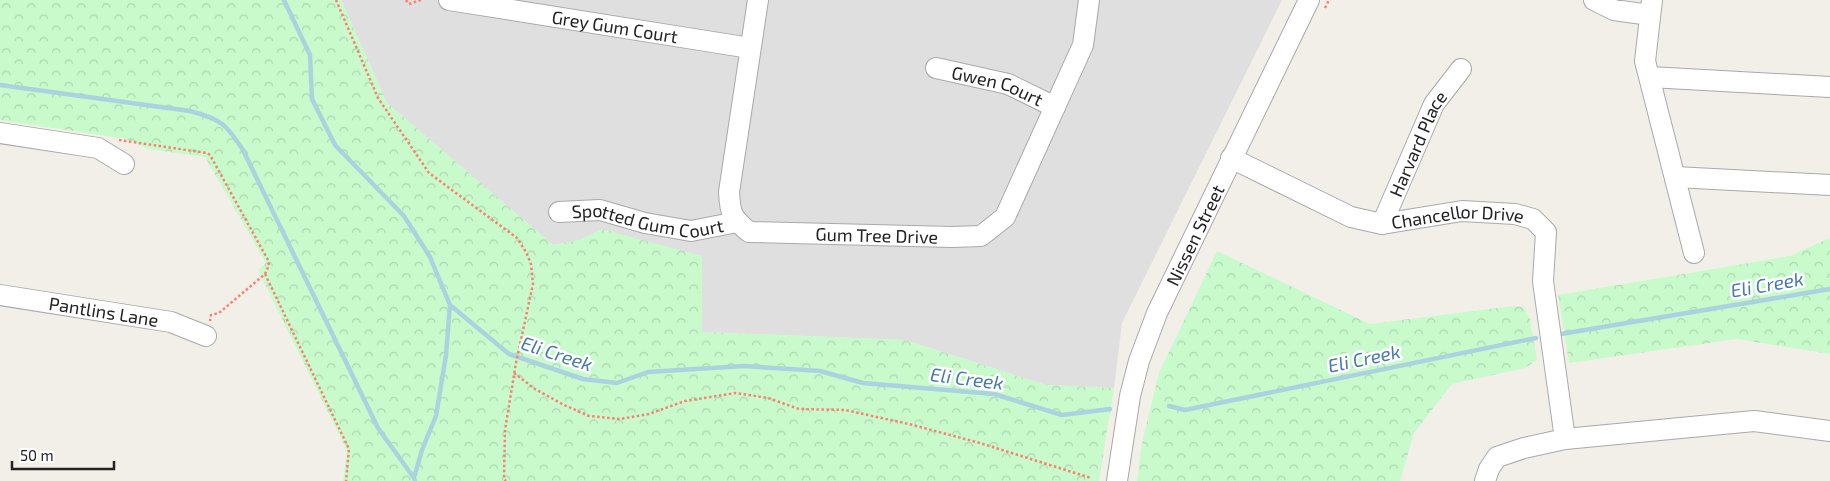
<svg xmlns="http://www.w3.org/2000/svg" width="1830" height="481" font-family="'Exo 2',sans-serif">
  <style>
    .residential { fill: #e0dfdf }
    .park { fill: url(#park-crowns) }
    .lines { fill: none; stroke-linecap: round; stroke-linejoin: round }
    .stream { stroke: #aad3df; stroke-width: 4.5 }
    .minor-casing { stroke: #a9a9a9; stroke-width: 22 }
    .path { stroke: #fa8072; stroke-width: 2.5; stroke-dasharray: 2.5 2.5; stroke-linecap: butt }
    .minor { stroke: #fff; stroke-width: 20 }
    .labels { text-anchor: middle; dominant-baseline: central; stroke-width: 5; stroke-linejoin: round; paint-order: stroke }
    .street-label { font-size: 18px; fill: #222; stroke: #fff }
    .water-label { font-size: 19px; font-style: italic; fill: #4a7aab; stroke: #fff }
  </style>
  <defs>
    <pattern id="park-crowns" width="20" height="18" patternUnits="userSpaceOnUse" patternTransform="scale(1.25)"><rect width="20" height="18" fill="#c8facc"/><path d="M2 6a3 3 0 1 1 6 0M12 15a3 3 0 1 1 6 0" fill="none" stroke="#acd6af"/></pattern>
  </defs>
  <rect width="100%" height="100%" fill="#f2efe9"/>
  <path class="residential" d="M341 0H1282L1122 323 1114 388 1046 385 905 340 702 332 602 229 580 240 553 245 387 103Z"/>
  <path class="park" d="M0 0H341L387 103 553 245 580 240 602 229 702 256V332L905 340 1046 385 1114 388 1099 481H343L347 451 258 270 266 263 205 157 148 149 126 139 0 120Z
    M1830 238V354L1737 339 1569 363 1558 295 1790 256Z
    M1217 251 1370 324 1513 306 1524 307 1530 319 1537 360 1525 368 1452 384 1414 433 1400 481H1137L1142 443 1159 373Z"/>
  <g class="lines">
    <path class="stream" d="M284 0 310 55 312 99 335 145 404 216 430 257 450 305 509 354 583 379 617 383 648 372 744 366 820 371 863 383 994 394 1062 415 1110 409
      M0 85 190 111C221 119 226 124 243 150L378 428 414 478
      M1561 334 1830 289
      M1169 406 1185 410 1536 338
      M415 481 414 478 422 450 436 416 446 355 450 305"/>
    <defs>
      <g id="minor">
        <path id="s1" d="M449 0 750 48"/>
        <path id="s2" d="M758 0 729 192C730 214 732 218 749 232L952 237 981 236 1005 217 1083 45 1089 0"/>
        <path d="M1594 0 1614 10 1650 15"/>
        <path d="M1652 0 1645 61 1694 253"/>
        <path id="s3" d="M936 68 1008 84 1055 107"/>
        <path d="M1650 77 1830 87"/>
        <path d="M0 133 98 148 124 164"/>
        <path id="s4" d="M1231 158 1351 217 1382 224 1462 211 1515 214 1533 219 1546 232 1543 281 1565 439"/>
        <path d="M1675 177 1830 185"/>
        <path id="s5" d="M559 212 600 210 645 223 691 231 737 222"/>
        <path id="s6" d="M1382 224 1434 104 1461 69"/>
        <path id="s7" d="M0 295 171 322 206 336"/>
        <path id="s8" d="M1117 481 1130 396 1139 361 1157 313 1309 0"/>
        <path d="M1485 481 1489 469 1497 457 1524 448 1565 439 1754 421 1830 431"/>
      </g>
    </defs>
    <use href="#minor" class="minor-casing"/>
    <path class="path" d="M336 0 378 98 429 173 517 238 526 252 531 264 533 284 516 363 505 430 504 479 506 481
      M406 0 409 4 421 0
      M1325 8 1329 0
      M119 140 207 153 210 155 268 260 269 265 265 274 219 313 211 315 210 321
      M265 274 349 449 346 481
      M514 373 535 389 564 405 589 416 620 419 649 414 685 401 736 393 768 398 799 409 845 410 909 424 980 443 1091 478"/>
    <use href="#minor" class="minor"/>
  </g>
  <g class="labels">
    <g class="street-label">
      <text stroke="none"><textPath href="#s1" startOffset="168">Grey Gum Court</textPath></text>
      <text stroke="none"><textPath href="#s3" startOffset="64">Gwen Court</textPath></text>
      <text stroke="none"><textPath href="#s6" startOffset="88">Harvard Place</textPath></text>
      <text stroke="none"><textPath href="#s5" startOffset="90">Spotted Gum Court</textPath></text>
      <text stroke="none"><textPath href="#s4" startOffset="242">Chancellor Drive</textPath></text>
      <text stroke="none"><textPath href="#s8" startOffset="260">Nissen Street</textPath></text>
      <text stroke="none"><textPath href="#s2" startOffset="369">Gum Tree Drive</textPath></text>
      <text stroke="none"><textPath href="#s7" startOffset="105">Pantlins Lane</textPath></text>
    </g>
    <g class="water-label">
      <text transform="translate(1767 284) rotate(-10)">Eli Creek</text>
      <text transform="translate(557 353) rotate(18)">Eli Creek</text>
      <text transform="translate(1364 358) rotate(-12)">Eli Creek</text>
      <text transform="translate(967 378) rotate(7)">Eli Creek</text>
    </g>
  </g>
  <path d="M12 461v8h102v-8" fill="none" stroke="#222222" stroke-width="2.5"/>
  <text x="20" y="461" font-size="15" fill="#222222" stroke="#ffffff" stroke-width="4" paint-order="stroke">50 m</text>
</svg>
